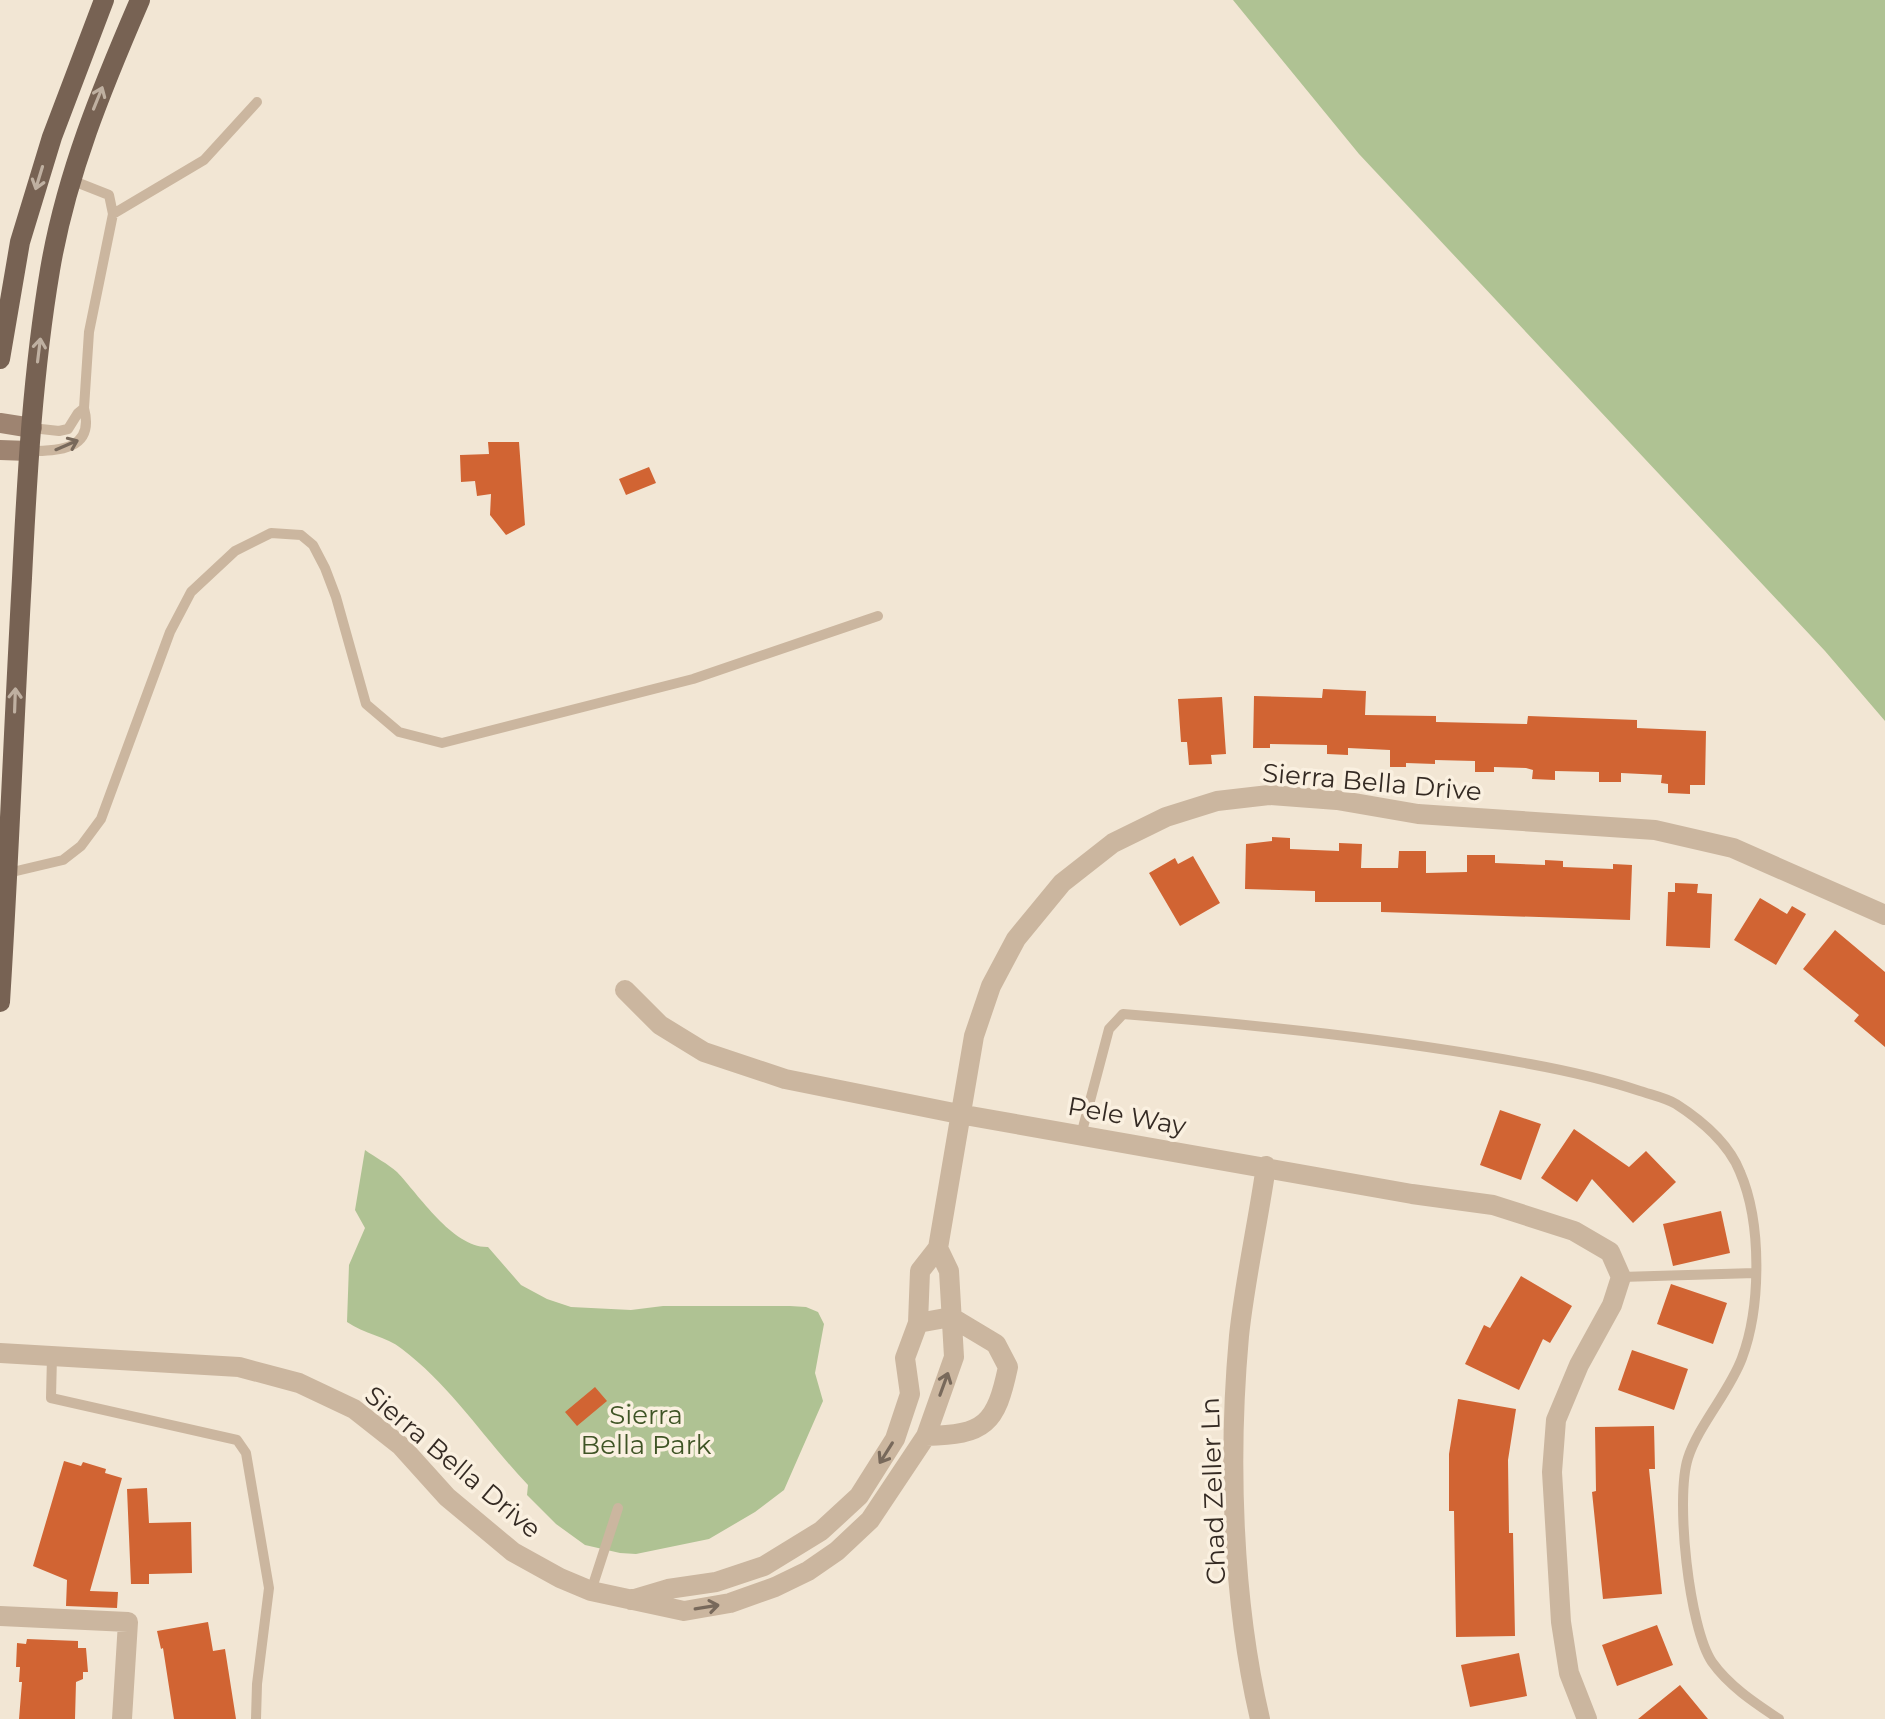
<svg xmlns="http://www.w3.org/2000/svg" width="1885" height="1719" font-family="Montserrat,sans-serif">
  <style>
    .green { fill: #afc293 }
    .building { fill: #d16433 }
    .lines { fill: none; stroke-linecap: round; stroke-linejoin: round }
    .service { stroke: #cbb69f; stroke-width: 10 }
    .minor { stroke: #cbb69f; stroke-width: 20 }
    .secondary { stroke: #9e8471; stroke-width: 20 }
    .primary { stroke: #776253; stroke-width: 20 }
    .oneway { stroke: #bfb0a1 }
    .oneway2 { stroke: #78695b }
    .labels { text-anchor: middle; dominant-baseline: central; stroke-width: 7; stroke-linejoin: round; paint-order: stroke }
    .street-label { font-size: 26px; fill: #342a23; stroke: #faf0e0 }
    .park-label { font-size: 26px; fill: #3f5425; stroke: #faf0e0 }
  </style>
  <rect width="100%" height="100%" fill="#f2e6d4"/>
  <path class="green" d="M1233 0H1885V721L1825 651 1359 154Z
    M365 1150C375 1157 388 1164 397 1172 419 1195 453 1248 488 1247L521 1285 547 1299 571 1307 631 1310 663 1306H790L806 1307 818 1312 824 1324 815 1373 823 1401 784 1490 755 1512 709 1539 636 1554 620 1553 585 1545 556 1524 527 1495 528 1485C485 1440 452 1387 402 1349 386 1336 364 1334 347 1322L349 1265 365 1228 355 1210Z"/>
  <path class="building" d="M488 442H519L525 525 506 535 490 515 491 494 477 496 475 481 461 482 460 455 489 454Z
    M649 467 656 483 626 495 619 479Z
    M1323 689 1366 691 1365 715 1436 716V722L1527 724 1528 716 1637 720V728L1706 731 1705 785H1690V794L1668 793V784L1661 783 1662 775 1621 773V782H1599V772L1555 771V780L1532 779 1533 770 1526 768 1494 767V772H1475V761L1435 760V764L1406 763V767H1390V750L1348 748V755L1327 754V745L1270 744V748H1253L1254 696 1322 698Z
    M1222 697 1226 754 1211 755 1212 764 1189 765 1187 742H1181L1178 699Z
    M1272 837 1290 838V849L1339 851V843L1362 844 1361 868H1398L1399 851H1426V873L1467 872V855H1495V863L1545 865V860L1563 861V867L1613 869V864L1632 865 1630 920 1381 912V902H1315V891L1245 889 1246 844 1272 841Z
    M1193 856 1220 903 1180 926 1149 873 1175 858 1178 864Z
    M1675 883 1698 884 1697 893 1712 894 1710 948 1666 946 1668 892H1675Z
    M1760 898 1787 914 1792 906 1806 914 1776 965 1734 940Z
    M1835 930 1885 972V1047L1854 1021 1859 1015 1803 969Z
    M1500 1110 1541 1124 1521 1180 1480 1165Z
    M1574 1129 1629 1167 1646 1151 1676 1182 1633 1223 1592 1179 1577 1202 1541 1178Z
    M1721 1211 1730 1253 1673 1266 1663 1224Z
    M1521 1276 1572 1306 1550 1343 1543 1339 1519 1390 1465 1364 1484 1325 1490 1328Z
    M1671 1284 1727 1303 1713 1344 1657 1324Z
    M1632 1350 1688 1369 1674 1410 1618 1390Z
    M595 1387 607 1401 577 1426 565 1412Z
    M1458 1399 1516 1409 1508 1460 1509 1533H1513L1515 1636 1456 1637 1454 1511H1449V1454Z
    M1654 1426 1655 1469H1649L1662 1594 1603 1599 1592 1492 1596 1491 1595 1427Z
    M64 1461 81 1466 83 1462 106 1469 105 1473 122 1478 90 1591 118 1592 117 1608 66 1606 67 1580 33 1566Z
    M147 1488 149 1523 191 1522 192 1573 149 1574V1584H131L127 1489Z
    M208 1622 213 1651 225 1649 236 1719H174L163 1648 161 1649 157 1631Z
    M1657 1625 1673 1665 1617 1686 1602 1645Z
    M27 1639 78 1641V1648H86L88 1672H83V1679L76 1682 75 1719H19L22 1682H19L20 1667H16L17 1643 26 1644Z
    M1519 1653 1527 1696 1470 1707 1461 1665Z
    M1680 1685 1708 1719H1638Z"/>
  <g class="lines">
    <path class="service" d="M71 180 109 195 113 214 204 160 257 102
      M84 408 89 332 113 214
      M29 451C59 451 95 450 84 408L78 413 68 429 59 431 32 428
      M8 873 63 860 81 846 101 819 170 632 191 592 235 551 271 533 301 535 313 545 325 568 336 597 366 704 399 732 442 743 693 679 878 616
      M1081 1135 1109 1029 1123 1014C1259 1025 1395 1039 1530 1064 1568 1071 1604 1079 1640 1091 1652 1095 1666 1098 1676 1104 1701 1120 1729 1144 1740 1172 1762 1223 1761 1307 1742 1358 1730 1391 1698 1426 1688 1458 1675 1498 1689 1628 1712 1662 1729 1686 1755 1703 1779 1719
      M1621 1277 1755 1273
      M52 1356 51 1398 237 1440 246 1453 269 1588 257 1684 256 1719
      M591 1591 618 1508"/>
    <path class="minor" d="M625 990 660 1025 704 1052 785 1079 959 1114 1412 1194 1493 1205 1574 1231 1610 1252 1621 1277 1612 1305 1579 1365 1556 1420 1552 1472 1561 1622 1569 1673 1587 1719
      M918 1323 951 1317 996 1344 1008 1367C996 1424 985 1435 926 1436
      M0 1353 239 1367 299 1383 354 1409 401 1446 447 1497 513 1552 560 1578 591 1591 684 1611 730 1603 775 1587 808 1571 837 1551 870 1520 926 1436 954 1357 949 1271 938 1248
      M631 1600 668 1589 716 1582 764 1566 821 1531 859 1496 895 1439 910 1394 905 1358 918 1323 920 1271 938 1248 974 1036 991 986 1016 939 1062 883 1113 843 1166 817 1217 801 1269 795 1337 800 1418 814 1655 830 1733 848 1885 915
      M0 1616 128 1622 122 1719
      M1260 1719C1232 1600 1228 1457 1239 1336 1245 1279 1258 1223 1266 1166"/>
    <path class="secondary" d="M0 423 32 428
      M0 450 29 451"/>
    <path class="primary" d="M0 359 20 242 52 137 104 0
      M0 1002C9 860 14 719 22 578 27 475 33 371 50 270 66 175 102 88 140 0"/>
  </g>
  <defs><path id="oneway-shaft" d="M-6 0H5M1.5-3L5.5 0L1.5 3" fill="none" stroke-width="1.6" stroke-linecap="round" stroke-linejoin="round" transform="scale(2)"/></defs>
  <g class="oneway">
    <use href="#oneway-shaft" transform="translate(98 98) rotate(-68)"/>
    <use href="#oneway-shaft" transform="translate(39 178) rotate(107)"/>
    <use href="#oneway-shaft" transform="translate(39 350) rotate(-83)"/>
    <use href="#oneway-shaft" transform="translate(15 700) rotate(-88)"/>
  </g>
  <g class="oneway2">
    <use href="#oneway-shaft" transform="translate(67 445) rotate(-23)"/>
    <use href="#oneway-shaft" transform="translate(944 1384) rotate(-70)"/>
    <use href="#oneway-shaft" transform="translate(886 1453) rotate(122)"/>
    <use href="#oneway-shaft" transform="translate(707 1607) rotate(-9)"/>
  </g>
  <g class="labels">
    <g class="street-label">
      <text transform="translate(1372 782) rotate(5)">Sierra Bella Drive</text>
      <text transform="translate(1127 1116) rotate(10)">Pele Way</text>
      <text transform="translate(453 1462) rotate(40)">Sierra Bella Drive</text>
      <text transform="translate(1213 1491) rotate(-92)">Chad Zeller Ln</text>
    </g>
    <g class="park-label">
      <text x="646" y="1415">Sierra<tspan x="646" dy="30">Bella Park</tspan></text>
    </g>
  </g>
</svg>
